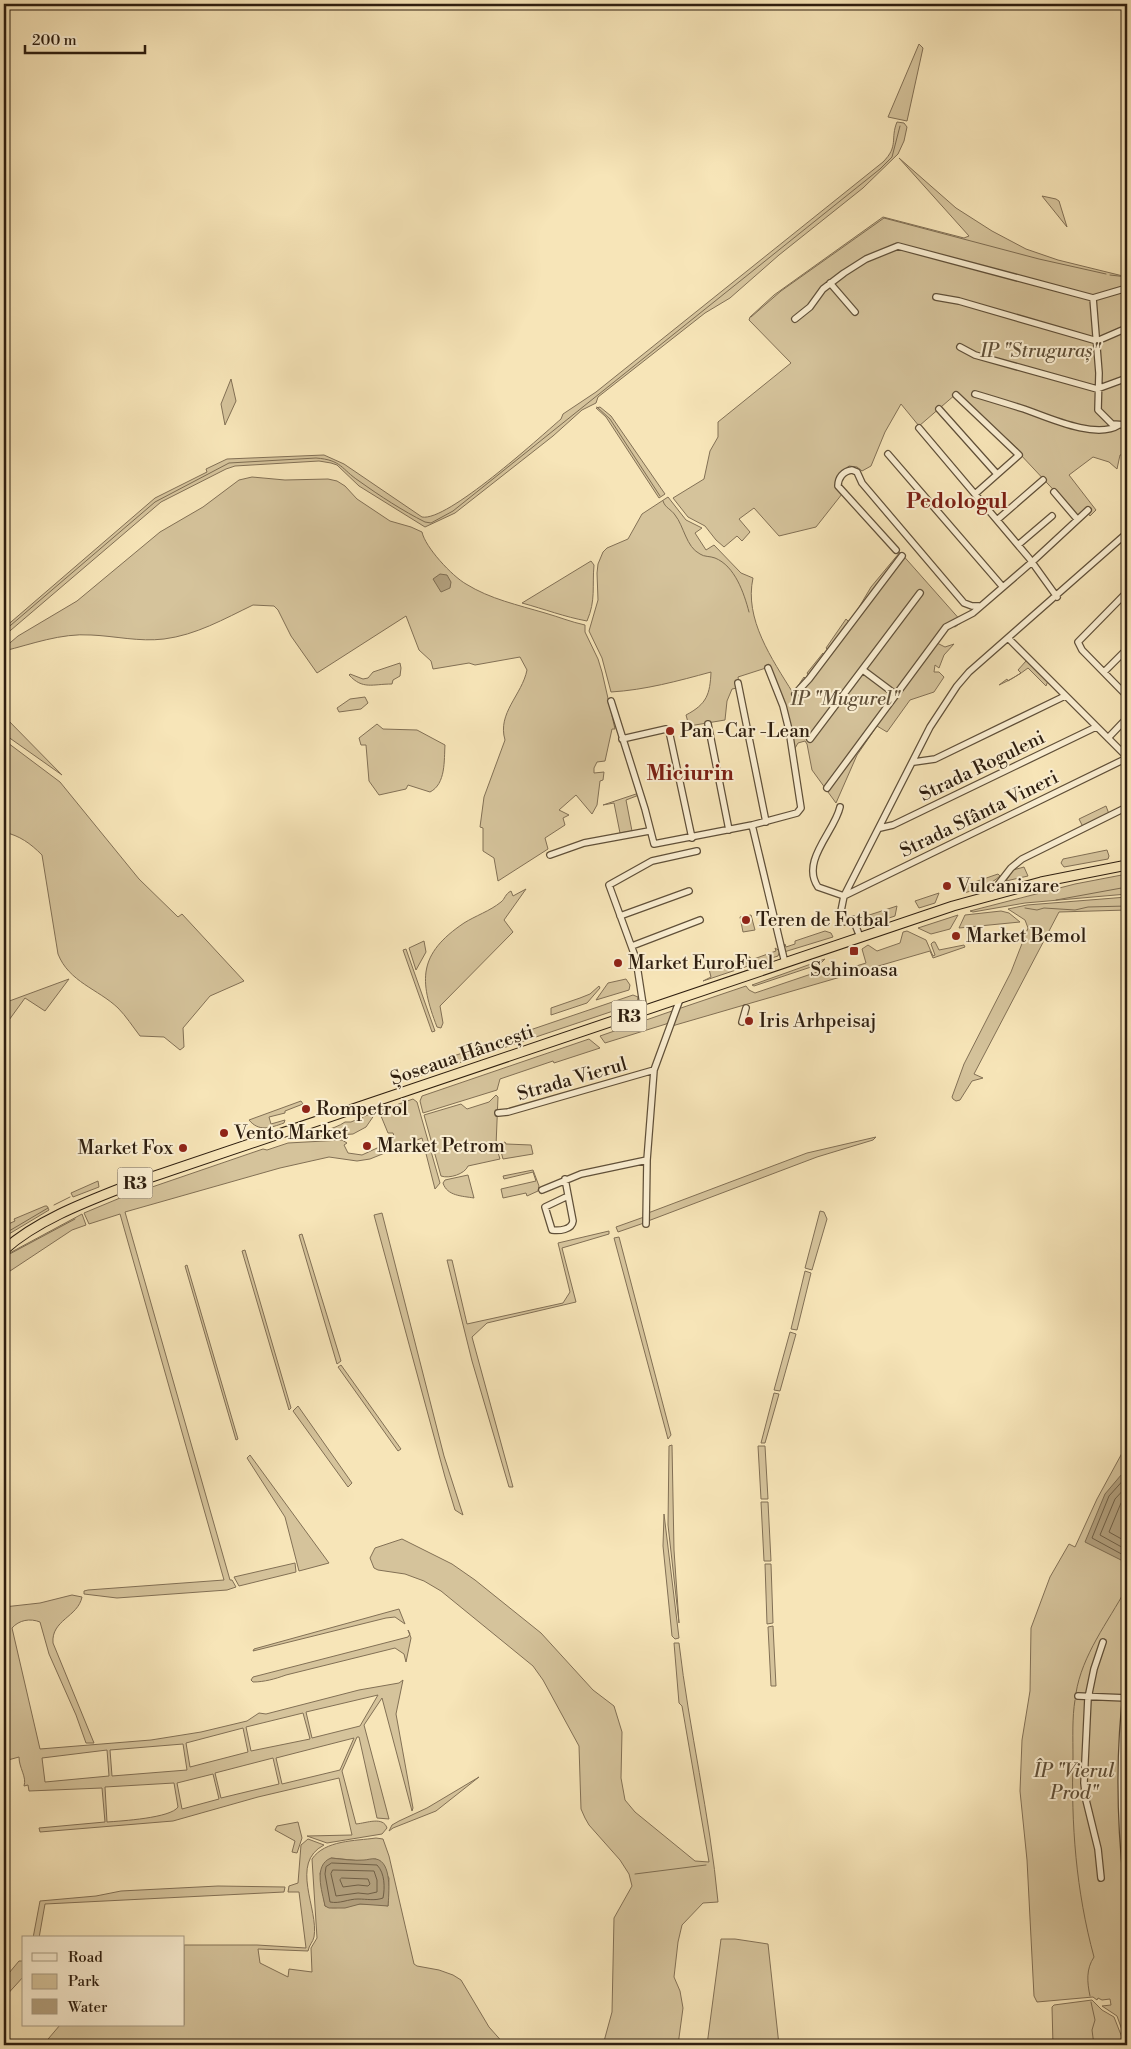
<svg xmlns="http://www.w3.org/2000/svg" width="1131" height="2049" font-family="'Libre Bodoni',serif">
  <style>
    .green { fill: #d5c39b; stroke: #827055; fill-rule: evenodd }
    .water { fill: #b3a17f; stroke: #7e6d52 }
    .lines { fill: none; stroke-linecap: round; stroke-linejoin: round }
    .shore { stroke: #706047; stroke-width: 1 }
    .stream { stroke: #7e6d52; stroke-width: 1 }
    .minor-casing { stroke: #605039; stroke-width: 8 }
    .highway-casing { stroke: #2e1e0f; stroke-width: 11 }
    .minor { stroke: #faeed1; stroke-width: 5.5 }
    .highway { stroke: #f7e5b8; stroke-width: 9 }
    .poi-dot { fill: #8f2418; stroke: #faeed1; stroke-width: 2 }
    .labels { text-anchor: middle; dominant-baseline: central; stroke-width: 4; stroke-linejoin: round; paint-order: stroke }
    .shield { fill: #faeed1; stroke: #6b5c49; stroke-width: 1 }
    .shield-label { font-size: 18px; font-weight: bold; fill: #2e1e0f }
    .park-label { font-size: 19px; font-style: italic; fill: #605039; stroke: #faeed1 }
    .poi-label { font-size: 19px; fill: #2e1e0f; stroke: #faeed1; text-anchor: start }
    .street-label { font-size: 19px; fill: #2e1e0f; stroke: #faeed1 }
    .quarter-label { font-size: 21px; font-weight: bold; fill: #7a1f14; stroke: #faeed1 }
  </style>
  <rect width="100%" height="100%" fill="#f7e5b8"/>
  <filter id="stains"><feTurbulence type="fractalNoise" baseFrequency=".004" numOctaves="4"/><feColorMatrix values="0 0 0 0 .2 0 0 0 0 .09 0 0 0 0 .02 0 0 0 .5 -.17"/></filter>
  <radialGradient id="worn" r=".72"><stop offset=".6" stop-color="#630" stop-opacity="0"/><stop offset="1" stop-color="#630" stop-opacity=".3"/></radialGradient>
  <path class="green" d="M919 44 923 48 907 121 888 117Z
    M897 122 904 123 907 127 904 141 898 154 863 188 779 255 730 298 705 313 598 397 596 403 582 410 553 436 455 513 425 527 359 486 337 465 331 463 319 461 235 466 226 469 161 502 4 636V628L155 498 207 472 206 469 227 459 324 455 344 464 422 517C447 522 539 438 561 419L563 414 596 392 883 162C899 146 890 139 897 122Z
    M899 158 956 208 992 231 1026 249 1058 260 1127 277V437L1122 440 1127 454 1120 455 1117 469 1109 462 1093 457 1069 475 1096 510 1090 516 1088 513 1078 516 1019 453 1017 451 1018 449 1006 438 1004 440 956 394 919 426 901 404 885 432 871 466 862 471 857 467 849 466 837 476 835 486 842 494 816 527 779 536 754 508 739 519 750 532 742 541 737 536 724 547 716 540 705 526 688 517 673 498 704 479 710 451 718 437V422L791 363 749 320 750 317 774 295 883 217 964 238 969 236Z
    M1042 196 1056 199 1059 201 1067 227Z
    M231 379 236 401 225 425 221 404Z
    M600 407 611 416 665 494 659 498 606 417 596 408Z
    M252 477 285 480 328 479 337 481 345 486 357 499 390 521 411 527 422 532C425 547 452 576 466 584 490 599 518 605 545 613 559 617 571 622 585 625V632L598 659 602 672 615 729H612L605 761 597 762 594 768V773L604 772 603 780 600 781 597 805 592 814 576 795 559 810 569 815 563 818 565 825 545 838 548 849 498 881 494 858 483 851V828L480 827 484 797 505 740C497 713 522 695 527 670L520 657 475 665 469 663 433 669 431 661 419 650 406 616 317 673 291 636 278 610 274 606 253 605C224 619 196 635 164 639 139 642 115 636 91 635 61 633 32 644 4 651V648L18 636 77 601 160 532 203 507 239 480Z
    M668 497 686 520 702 528 695 533 706 550 714 545 741 573 753 578C744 619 772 659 793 693L804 677 806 679 809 676 807 673 823 653 824 655 828 650 826 648 846 619 849 622 852 619 871 587 900 552 962 622 955 627 953 626 948 628 937 643 945 647 954 644 944 655 939 668 935 665 934 672H939L944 677 934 692 910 700 887 732 877 726 857 755 836 803 812 770 807 744 805 741 798 743 794 750 769 667 738 677 739 683 737 688 732 689 727 701 725 720 689 726 686 715C707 704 710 694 711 672 678 681 645 690 611 692L602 658 589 631 598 600 597 573 598 564 603 552 607 548 628 539 642 514Z
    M591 561 594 565C592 587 596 600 587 621 565 617 544 609 522 603Z
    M1026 661 1048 681 1046 686 1028 668C1019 675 1010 680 999 685L1007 679 1008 681 1021 673 1018 670Z
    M400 663 401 668 400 676 393 680 392 684C372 684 363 690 349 675L350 674 363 679 368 678 373 672Z
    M365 697 368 703 361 709 339 712 337 708 350 699Z
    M4 716 62 775 4 734Z
    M377 724 383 729 417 730 445 745C444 760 446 784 430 792L408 785 406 789 379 795 369 781 366 745H361L359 738Z
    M4 740 60 782 139 879 178 917 182 914 244 981 210 996 183 1028 184 1047 180 1050 164 1037 140 1036C133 1027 126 1016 118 1008 98 989 69 982 58 954L42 855C30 843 20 836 4 832Z
    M639 793V795L626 800 632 831 620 833 614 803 603 805Z
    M1106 806 1109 814 1083 827 1079 819Z
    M1107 850 1109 856 1108 859 1064 867 1061 863 1063 859Z
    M1024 867 1028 876 1006 881 1013 870Z
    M998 874 1000 876C990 885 978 889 964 893L960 887Z
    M1127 874V894L1025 903 973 912 970 911 1075 884Z
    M526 889 504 920 513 932 440 1006 443 1023 441 1028 437 1027C419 980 418 954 464 923 475 916 490 911 501 902 505 899 505 894 511 891L513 896Z
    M939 893 935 903 919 908 915 901Z
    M1127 897V910L1059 912 974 1074 983 1078 972 1081 960 1100 956 1101 953 1099 952 1097 964 1064 1011 972 1028 928 1025 920 1008 909 1027 905Z
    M897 906 895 916 862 927 860 918Z
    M1001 911 1009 913 1020 922 959 928 965 915Z
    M751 915 755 930 743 932 740 917Z
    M958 915 950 929 931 934 918 928Z
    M825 931 831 933 833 937 784 952 783 946 785 944 786 947 795 944V941Z
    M907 931 926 940 933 956 935 955 931 944 933 942H935L939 950 964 945 965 947 933 958 930 951 672 1026 678 1009 746 986 749 990 755 993 835 966 837 972 866 963 862 949 868 945 877 951 900 943 903 932Z
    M424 941 426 952 416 970 409 948Z
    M775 948 780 951 778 956 749 965 747 957H750L751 960 776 951Z
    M406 949 435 1031 432 1032 403 950Z
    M746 958 748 966 703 981 711 977 709 969Z
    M825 959 820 964 754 986 752 985Z
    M69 979 45 1011 25 998 4 1027V1003Z
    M626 979 630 985 629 990 596 1000 608 983Z
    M599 986 600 988 587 1003 551 1015V1008L580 998 590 994Z
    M633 995 638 997 637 1003 411 1079 436 1062Z
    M672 1011 670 1022 666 1024 605 1043 600 1036Z
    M589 1039 600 1048 554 1063 553 1061 500 1079 497 1090 423 1113 420 1101 422 1096Z
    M496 1095 498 1097 496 1146 500 1159 468 1166C465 1174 449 1179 441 1176L424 1115 461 1104 467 1109 489 1102Z
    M413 1099 417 1102 440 1183 435 1189 422 1138 370 1159 357 1161 329 1157 280 1168 125 1212 230 1580H232L236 1587 227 1590 117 1598 84 1594V1591L88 1590 224 1580 120 1214 89 1224 84 1213 120 1198 263 1149 267 1150 288 1143 342 1140 347 1143 344 1145 348 1153 362 1155 390 1142 394 1136 393 1133H388L381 1116 382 1110Z
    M301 1101 303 1104 285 1111V1113L269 1117 271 1124 285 1120 284 1123C270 1128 259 1132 249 1120Z
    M377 1111 366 1127 353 1134 297 1138C312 1133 334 1130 345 1122H351Z
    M876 1137 873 1140 817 1157 648 1221V1213L807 1153Z
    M505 1142 506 1144 531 1145 533 1154 503 1159 499 1144Z
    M533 1170 539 1186 538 1191 527 1196 526 1193 503 1198 501 1189 536 1181 533 1172 504 1179 503 1176Z
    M468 1175 474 1198C462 1196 447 1196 443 1183L445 1180Z
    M98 1181 99 1187 73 1197 71 1193Z
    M45 1206H47L49 1210 4 1237V1226L15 1221 14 1219Z
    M820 1211 824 1212 827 1219 812 1270 805 1268Z
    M382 1213 444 1456 463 1515 455 1510 445 1477 374 1215Z
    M82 1214 86 1225 72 1230 4 1275V1256Z
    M644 1217V1223L618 1232 616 1227Z
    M609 1231V1234L562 1248 576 1302 487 1323 472 1337 513 1487H509L472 1361 447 1260H452L467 1324 563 1303 570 1292 558 1243Z
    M302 1234 341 1361 337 1364 299 1235Z
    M619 1237 671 1435 668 1439 614 1238Z
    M245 1250 291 1408 289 1410 242 1251Z
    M187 1265 238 1439 236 1440 185 1266Z
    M805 1271 811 1273 797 1330 791 1329Z
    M790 1332 796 1334 780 1391 774 1390Z
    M341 1365 401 1449 398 1451 338 1367Z
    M774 1393 779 1394 765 1443H761Z
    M298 1406 352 1483 348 1487 293 1411Z
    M1127 1444V2044L1117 2016 1102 2006 1111 2005 1110 1999 1102 2000 1098 1998 1097 2000 1093 1997 1037 2002 1034 1996 1027 1860 1020 1791 1022 1740 1030 1691 1031 1628 1050 1577 1069 1544 1075 1547 1097 1499Z
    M672 1445 674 1550 679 1623 668 1525 669 1446Z
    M758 1446H765L768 1499H761Z
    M250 1455 329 1563 299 1571 285 1517 247 1458Z
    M761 1502H768L771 1561H764Z
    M664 1514 679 1638 675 1639 672 1636 663 1546Z
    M402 1539 452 1564 475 1580 541 1633 593 1690 614 1706 622 1732 621 1778 625 1800 635 1812 695 1861 709 1862 682 1706 679 1703 674 1643H679C689 1730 710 1815 718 1902L703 1903 682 1925 678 1942 674 1977 680 1991 683 2008 678 2045H603L612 2012 614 1918 632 1886 629 1874 620 1860 589 1825 585 1818 581 1809 579 1746 543 1680 533 1666 441 1591 424 1581 405 1574 378 1570 374 1568 370 1558 375 1548Z
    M295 1563 296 1572 239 1586 234 1577Z
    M765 1564H771L773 1623 767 1624Z
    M72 1595 82 1597C78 1617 51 1620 53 1643L94 1743H86L76 1715 49 1654 40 1622C30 1618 19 1620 12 1628L40 1749 151 1740 201 1732 247 1721 259 1713 266 1714 359 1690 399 1683 403 1680 396 1714 413 1808 412 1811 382 1698 364 1725 389 1819 377 1818 359 1737H357L342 1771 356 1824C367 1823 383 1816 387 1828L382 1834 327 1843 307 1836 352 1835 339 1778 258 1797 173 1821 40 1832 39 1828 105 1822 102 1788 29 1791 28 1785 24 1786C27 1777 19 1768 19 1757L8 1760 4 1739V1607L40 1603ZM378 1695 360 1726 312 1738 306 1712ZM303 1713 310 1739 251 1751 246 1727ZM243 1728 248 1752 190 1767 186 1743ZM354 1738 340 1770 282 1784 276 1758ZM183 1744 187 1770 112 1776 110 1750ZM107 1750 109 1776 45 1782 42 1758ZM273 1758 279 1784 221 1798 215 1773ZM213 1774 219 1799 182 1809 177 1783ZM174 1783 178 1807C171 1818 121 1821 107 1822L105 1787Z
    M399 1609 405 1624 395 1617 386 1618 253 1651 254 1649Z
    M773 1626 776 1686H771L768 1627Z
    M408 1630 411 1638 406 1662 404 1654 395 1648 286 1675C275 1679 264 1682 253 1682L251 1680 253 1677 408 1637 410 1634Z
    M479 1777 436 1811 393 1828 389 1831 392 1825 399 1821 427 1808Z
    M298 1822 302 1838 297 1853 292 1852 295 1841 275 1830 277 1826Z
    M376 1838 383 1839 389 1856 414 1964 417 1966 439 1970 453 1975 461 1980 489 2027 505 2045H43L60 2025H184V1945H257L306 1948 299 1892H288L289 1886 298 1883 301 1845 308 1839 324 1845C289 1863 319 1909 314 1937 313 1942 309 1945 308 1951L258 1949 260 1963 288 1977 289 1969 312 1972 311 1948 317 1938 312 1859C325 1840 355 1841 376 1838ZM331 1858 362 1861 376 1859 389 1878 388 1906C379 1904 361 1903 352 1905 343 1906 335 1910 325 1906L320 1873Z
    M218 1886 285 1887 284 1892 45 1904 39 1938H33L40 1901 96 1896 121 1891Z
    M721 1939H735L768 1944 779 2045H707Z
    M19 1961H24V1976L4 1998V1979Z
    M1092 2000 1102 2010 1114 2017 1125 2045H1053L1052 2007 1054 2005Z"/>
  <path class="water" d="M440 574 447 575 451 582 450 588 441 592 433 579Z
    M1127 1468V1563L1085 1542 1105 1494Z
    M331 1858C342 1859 353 1861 364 1860 367 1860 372 1858 376 1859 392 1862 389 1894 388 1906L360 1904 345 1908H329L325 1906C322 1891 313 1865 331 1858Z"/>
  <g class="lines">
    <path class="shore" d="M1127 1476 1109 1496 1092 1538 1127 1557
      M1127 1486 1115 1499 1100 1535 1127 1550
      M1127 1496 1121 1503 1109 1532 1127 1542
      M332 1863 377 1865C385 1873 385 1888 383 1898 375 1901 367 1899 358 1899 348 1899 340 1904 330 1902L325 1874 326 1867Z
      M333 1870 374 1871 377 1880V1892L368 1894 358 1893 336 1896 331 1874Z
      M342 1878 368 1879 370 1884 368 1886 358 1885 343 1887 340 1880Z"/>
    <path class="stream" d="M1110 275 1127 277
      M751 317 781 291 884 218 1039 259 1106 274
      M597 407 610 419 660 496
      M663 501C665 508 671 509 675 515 684 526 686 547 700 554 704 557 710 556 715 558 735 566 744 593 749 612
      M4 631 155 502 229 463 316 458C342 460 341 469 359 481 380 496 403 511 425 522L431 523 453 511 880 169 892 157 900 126
      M1056 900 1127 887
      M1025 908 1037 910 1044 908 1075 910 1088 907 1127 906
      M54 1205 70 1197
      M4 1234 48 1208
      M4 1257 75 1219
      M1076 1693C1082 1655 1108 1622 1126 1589
      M1075 1700C1072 1718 1073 1738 1073 1757 1071 1824 1076 1891 1094 1957 1086 1969 1087 1982 1090 1996
      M635 1874 706 1865
      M1091 2002 1095 2020 1092 2030 1094 2045"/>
    <defs>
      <path id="minor" d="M830 283 855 312
        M936 297 959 301 1097 341 1127 328
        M1093 298 1127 288
        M795 319 810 307 823 289 844 273 866 259 898 246 1093 298 1099 373 1098 410 1112 424 1127 425
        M960 347 975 355 1097 389 1127 378
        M975 394C992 399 1008 404 1024 409 1047 417 1096 440 1119 425
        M956 395 1019 455 975 494
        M939 409 997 474
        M919 428 1029 558 1057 597
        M888 454 1002 586
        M1054 492 1077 519
        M997 520 1043 480
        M1018 545 1052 516
        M896 550 838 486C838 478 843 471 852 470L857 472 862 483 964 603 972 606H979
        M1127 592 1078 642 1082 650 1127 696
        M1009 639 1127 757
        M863 670 895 694
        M1104 672 1127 649
        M738 683 766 822
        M795 694 809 679 902 556
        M611 701 645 809 654 844 752 825 797 813 801 808 789 730 783 706 768 668
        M708 724 729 830
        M1108 738 1127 718
        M622 739 666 729 669 731 692 838
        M810 739 920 593
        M914 762 935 759 1065 696
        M827 788 946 627 973 613 1032 562 1088 510
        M840 807C835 831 800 861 818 887L844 896 1127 758
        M752 825 785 963
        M880 828 893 825 1096 727
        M550 855 584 843 649 831
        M990 895 1011 868 1022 859 1127 807
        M620 916 689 891
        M860 937 853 919 844 922 841 911 844 896 930 727 957 686 969 672 1127 533
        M632 946 700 920
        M644 1011 636 959 609 885 652 861 697 851
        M742 1022 746 1008
        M498 1113 508 1112 654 1070 680 999
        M565 1179 573 1221C572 1230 559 1231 552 1230L545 1207 568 1196
        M542 1190 581 1174 647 1160
        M646 1224 647 1160 654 1070
        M1127 1687C1119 1752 1120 1819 1127 1884
        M1078 1696 1127 1698
        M1101 1878 1098 1849 1086 1800 1084 1783 1088 1698 1094 1669 1103 1642"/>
      <path id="highway" d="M4 1250C38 1219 91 1200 134 1183L953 906 1041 882 1127 865"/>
    </defs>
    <use href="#minor" class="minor-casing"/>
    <use href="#highway" class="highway-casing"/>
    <use href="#minor" class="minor"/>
    <use href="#highway" class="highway"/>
  </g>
  <g class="poi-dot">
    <circle cx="670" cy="731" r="5"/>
    <circle cx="947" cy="886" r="5"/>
    <circle cx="746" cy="920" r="5"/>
    <circle cx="956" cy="936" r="5"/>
    <rect x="849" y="946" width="10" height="10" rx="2.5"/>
    <circle cx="618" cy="963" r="5"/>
    <circle cx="749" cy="1021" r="5"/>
    <circle cx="306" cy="1109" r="5"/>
    <circle cx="224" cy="1133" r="5"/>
    <circle cx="367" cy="1146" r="5"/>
    <circle cx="183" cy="1148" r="5"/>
  </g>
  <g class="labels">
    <g class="shield">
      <rect x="611.5" y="1000.5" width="35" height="31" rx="4"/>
      <rect x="117.5" y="1167.5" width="35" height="31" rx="4"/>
    </g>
    <g class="shield-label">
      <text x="629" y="1016">R3</text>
      <text x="135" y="1183">R3</text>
    </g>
    <g class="park-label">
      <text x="1040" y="351">IP "Struguraș"</text>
      <text x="845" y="699">IP "Mugurel"</text>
      <text x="1074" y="1771">ÎP "Vierul<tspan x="1074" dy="22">Prod"</tspan></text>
    </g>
    <g class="poi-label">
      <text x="680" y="731">Pan -Car -Lean</text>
      <text x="957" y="886">Vulcanizare</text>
      <text x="756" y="920">Teren de Fotbal</text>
      <text x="966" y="936">Market Bemol</text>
      <text x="628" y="963">Market EuroFuel</text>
      <text x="854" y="970" text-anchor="middle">Schinoasa</text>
      <text x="759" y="1021">Iris Arhpeisaj</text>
      <text x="316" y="1109">Rompetrol</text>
      <text x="234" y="1133">Vento Market</text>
      <text x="377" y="1146">Market Petrom</text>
      <text x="173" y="1148" text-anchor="end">Market Fox</text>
    </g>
    <g class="street-label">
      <text transform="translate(982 766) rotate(-26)">Strada Roguleni</text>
      <text transform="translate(979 814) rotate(-26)">Strada Sfânta Vineri</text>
      <text transform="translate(462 1055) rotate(-19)">Șoseaua Hâncești</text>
      <text transform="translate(572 1079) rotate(-16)">Strada Vierul</text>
    </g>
    <g class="quarter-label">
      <text x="957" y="502">Pedologul</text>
      <text x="690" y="774">Miciurin</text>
    </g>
  </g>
  <rect width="1131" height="2049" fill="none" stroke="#f7e5b8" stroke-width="20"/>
  <rect x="5" y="5" width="1121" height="2039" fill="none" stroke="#2e1e0f" stroke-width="2.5"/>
  <rect x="10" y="10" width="1111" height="2029" fill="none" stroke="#2e1e0f"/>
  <rect x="22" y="1936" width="162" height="90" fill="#faeed1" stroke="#a89b83"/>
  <rect x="32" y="1953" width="25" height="8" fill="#faeed1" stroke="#a89b83"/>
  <text x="68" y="1962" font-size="15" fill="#2e1e0f">Road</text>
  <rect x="32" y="1974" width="25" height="15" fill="#d5c39b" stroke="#a89b83"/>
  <text x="68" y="1986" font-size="15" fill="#2e1e0f">Park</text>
  <rect x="32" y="1999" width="25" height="15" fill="#b3a17f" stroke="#a89b83"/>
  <text x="68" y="2012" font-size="15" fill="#2e1e0f">Water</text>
  <path d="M25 45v8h120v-8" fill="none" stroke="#2e1e0f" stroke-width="2.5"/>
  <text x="32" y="45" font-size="15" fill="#2e1e0f" stroke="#faeed1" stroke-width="4" paint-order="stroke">200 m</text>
  <rect width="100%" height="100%" filter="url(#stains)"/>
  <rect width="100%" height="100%" fill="url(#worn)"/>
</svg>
